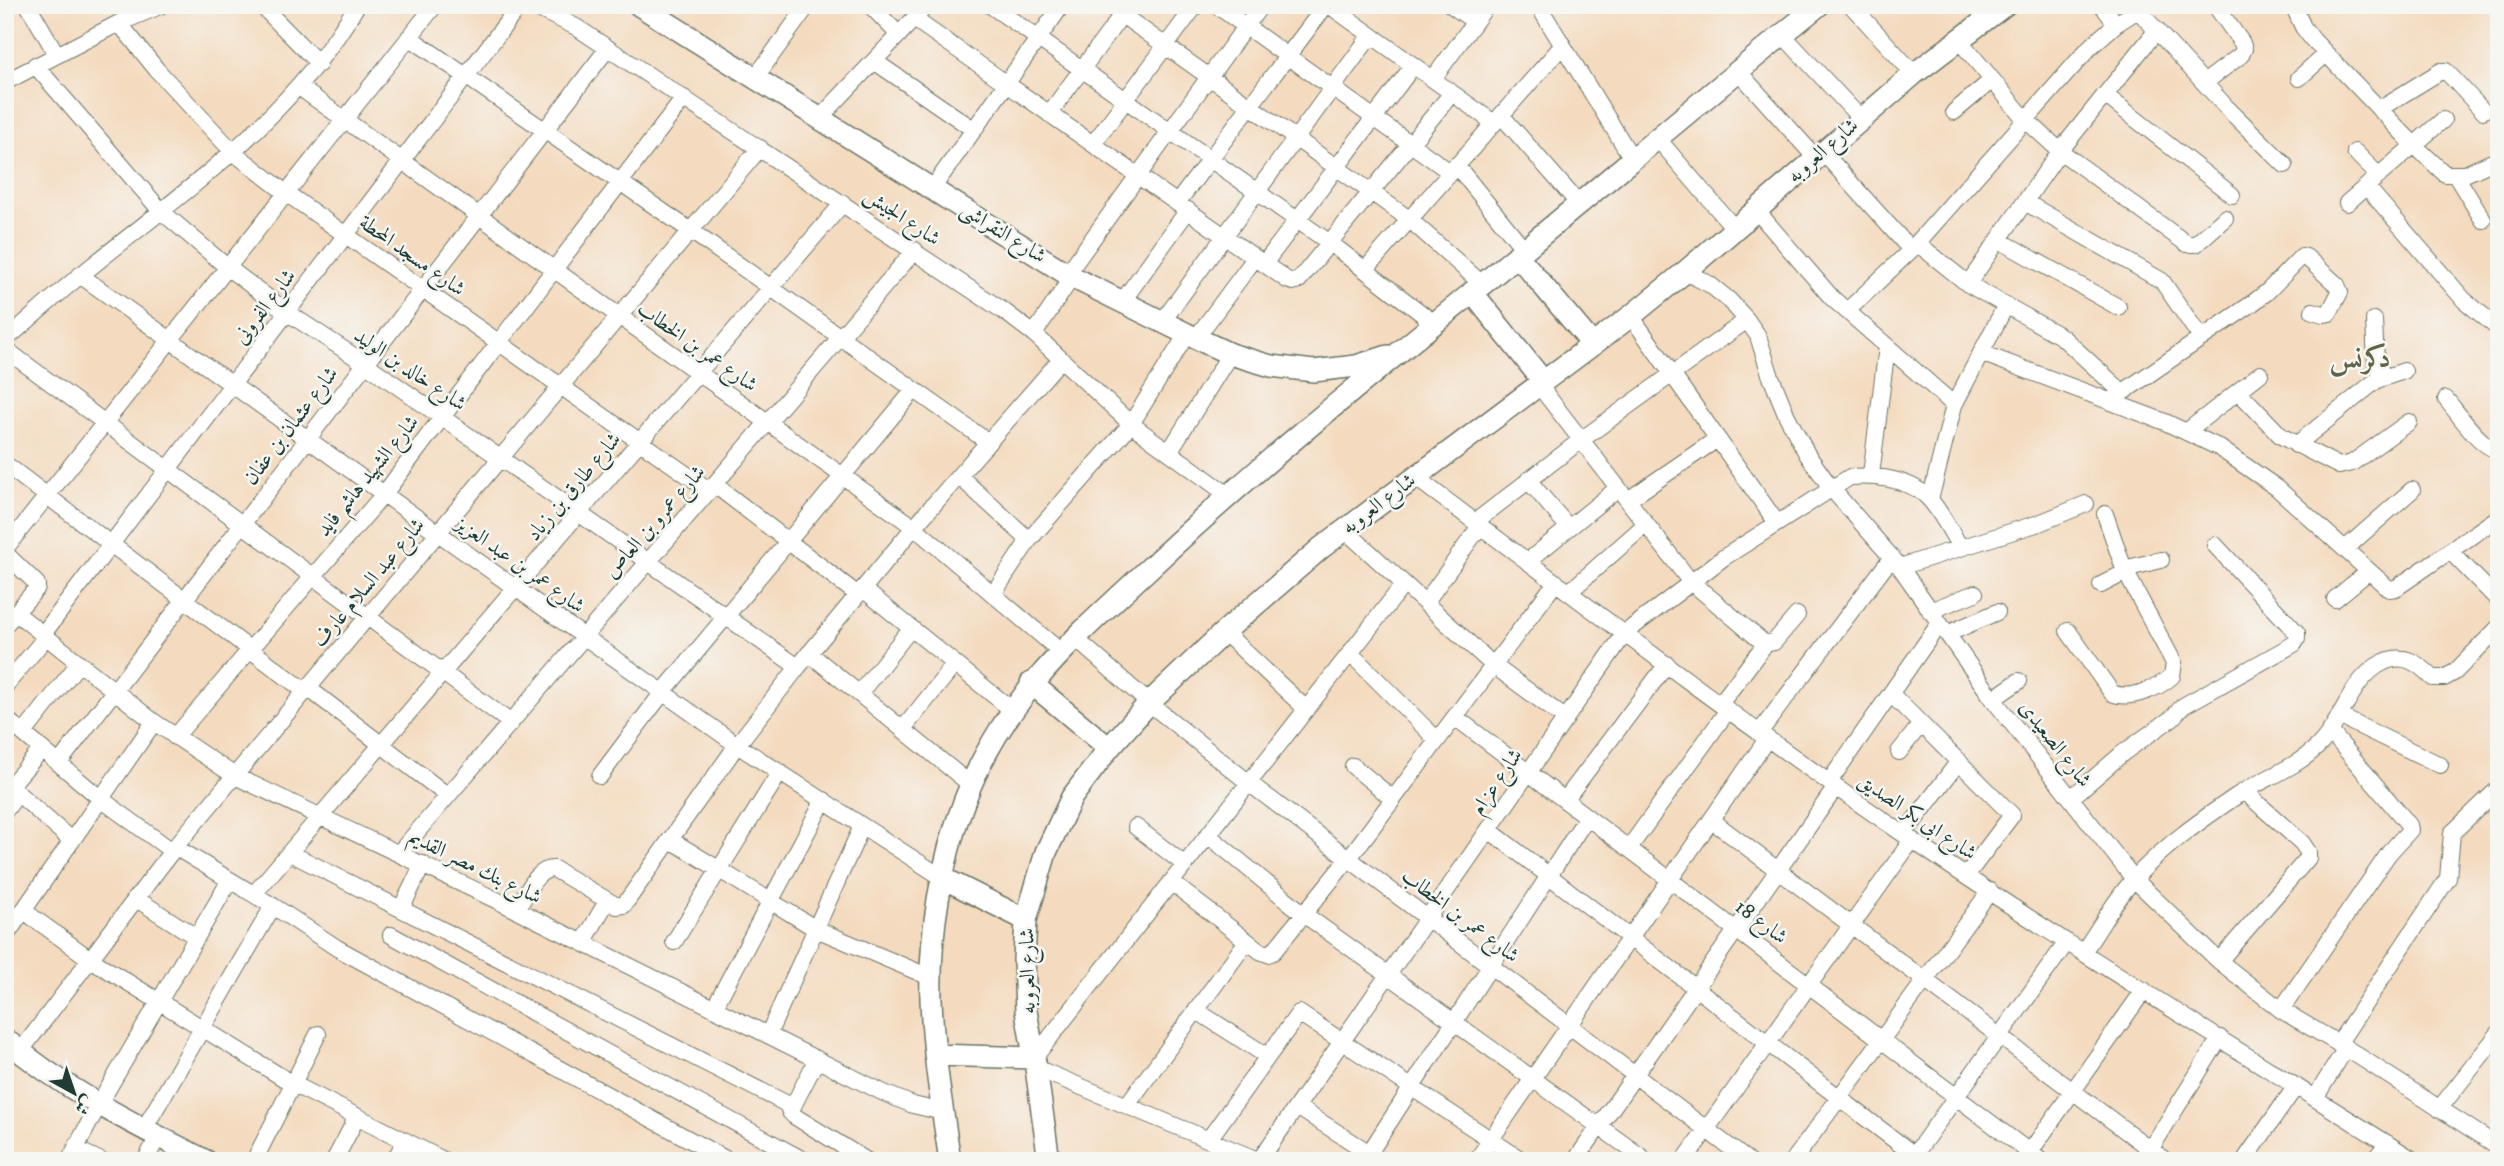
<svg xmlns="http://www.w3.org/2000/svg" width="2504" height="1166" font-family="'IM FELL DW Pica',Amiri,serif">
  <style>
    .lines { fill: none; stroke-linecap: round; stroke-linejoin: round }
    .minor-casing { stroke: #6a7464; stroke-width: 18 }
    .tertiary-casing { stroke: #6a7464; stroke-width: 24 }
    .minor { stroke: #fff; stroke-width: 16 }
    .tertiary { stroke: #fff; stroke-width: 21 }
    .labels { text-anchor: middle; dominant-baseline: central; stroke-width: 5; stroke-linejoin: round; paint-order: stroke }
    .street-label { font-size: 21px; fill: #1f3d34; stroke: #f6f6f2 }
    .district-label { font-size: 28px; font-weight: bold; fill: #616448; stroke: #f6f6f2 }
  </style>
  <rect width="100%" height="100%" fill="#f6f6f2"/>
  <filter id="ink" filterUnits="userSpaceOnUse"><feTurbulence type="fractalNoise" baseFrequency=".0143" numOctaves="2"/><feDisplacementMap in="SourceGraphic" scale="14" xChannelSelector="R" yChannelSelector="G"/><feConvolveMatrix kernelMatrix="1 2 1 2 8 2 1 2 1" color-interpolation-filters="sRGB"/></filter>
  <filter id="wash" filterUnits="userSpaceOnUse"><feTurbulence type="fractalNoise" baseFrequency=".00686" numOctaves="4" result="noise"/><feDisplacementMap in="SourceGraphic" scale="28" xChannelSelector="R" yChannelSelector="G"/><feGaussianBlur stdDeviation="1.57" result="paint"/><feColorMatrix in="noise" values="0 0 0 0 0 0 0 0 0 0 0 0 0 0 0 0 0 1.4 0 .05"/><feComposite in="paint" operator="in"/></filter>
  <g filter="url(#wash)">
    <rect width="100%" height="100%" fill="#f4dabe"/>
  </g>
  <g filter="url(#ink)">
    <g class="lines">
      <defs>
        <path id="minor" d="M28 5 57 55
          M261 5 319 64
          M530 5 576 27 1005 312 1034 334 1131 424 1228 495
          M870 5 899 35
          M990 5 1330 243 1434 323
          M1108 5 1409 219 1482 284
          M1216 5 1450 172
          M1329 5 1494 123
          M1451 5 1475 22
          M1538 5 1633 160
          M1851 5 1914 74
          M2102 5 2116 24
          M2293 5 2303 27 2313 40 2414 145 2445 174H2465L2499 159
          M2138 10 2226 107 2285 165
          M914 19 1287 280 1293 282 1299 280 1452 93
          M119 23 157 70 233 152 286 193 710 491
          M1783 35 1861 119
          M409 37 691 231 988 442
          M1959 40 2025 119 2060 151 2187 244H2196L2225 218
          M874 61 973 129
          M35 65 161 211 227 267 288 313 366 364 798 667
          M1739 72 1815 157
          M755 78 808 5
          M2299 78 2326 54
          M1433 79 1487 5
          M5 82 119 23 162 5
          M2204 83 2241 55 2244 49 2242 43 2215 5
          M299 87 914 527 1061 652
          M2105 95 2232 195
          M2379 109 2441 71H2446L2483 111
          M1954 112 1992 80
          M1049 114 1129 5
          M1501 115 1579 204
          M820 118 927 5
          M1658 139 1734 228
          M1093 144 1196 5
          M1822 151 1911 250
          M2355 152 2379 176
          M1456 165 1524 249
          M2456 176 2483 220
          M2367 187 2464 300 2499 329
          M932 189 1062 5
          M2025 202 2162 281 2201 338
          M1177 203 1326 5
          M2347 203 2443 120
          M1756 210 1832 298 1954 405
          M1999 240 2118 307
          M1917 243 1968 284 2062 337 2122 392
          M1264 264 1413 66
          M1365 270 1563 45
          M1685 272 1709 284 1729 300 1747 320 1758 336 1771 377 1787 416 1807 454 1831 488 1900 567 1993 699 2134 879 2219 961 2281 1010 2346 1048 2499 1147
          M1067 274 1261 5
          M80 275 438 533 737 745 943 878
          M1968 284 2060 151 2157 30
          M1122 302 1188 210
          M1847 311 1911 250 2090 47 2116 24 2146 5
          M1631 316 1777 523
          M2374 320 2376 364 2384 376
          M1162 322 1371 35
          M1034 334 1072 277
          M1196 338 1255 258
          M5 340C31 318 56 295 82 274 182 193 291 119 357 5
          M5 349 511 723
          M1981 353 2165 422 2218 447 2277 488 2389 589 2396 588 2499 517
          M1538 384 1690 581 1765 644 1774 642 1797 615
          M2238 391 2281 436 2339 466 2352 463 2409 422
          M2446 399C2458 413 2481 449 2499 450
          M2110 401 2250 305 2267 292 2302 256 2306 257 2337 285 2340 292 2329 313 2323 314 2313 311
          M2186 432 2260 374
          M2296 445 2377 380 2404 371
          M1169 452 1230 354
          M5 464 305 691
          M1871 475 1887 346
          M959 476 1029 540
          M1415 477C1579 600 1742 724 1912 840 2076 952 2247 1055 2415 1161
          M1528 480 1569 528
          M715 485 858 595
          M1628 500 1717 439
          M1930 500 1954 405 2006 305
          M1475 522 1581 440 1747 320
          M1345 530 1493 665 1566 719
          M5 549 435 5
          M2345 549 2412 490
          M2450 551 2499 601
          M5 553 37 584V588L5 625
          M1528 561 1618 488
          M1900 567 2039 523 2086 504
          M2124 569 2161 560
          M2101 585 2126 572
          M863 589 1012 710
          M1569 592 1646 524
          M993 594 1029 540 1131 424 1187 334
          M2335 599 2369 571
          M1425 603 1480 526
          M1930 611 1975 593
          M16 613 154 722 235 776 517 910 884 1093 913 1105 943 1112
          M2068 631 2112 693C2130 701 2159 688 2172 676L2174 663 2124 569 2105 514
          M1224 632 1306 709
          M43 634 520 5
          M1947 634 1997 612
          M1075 638 1149 703 1249 783 1748 1161
          M809 653 971 785
          M1350 653 1437 740
          M5 686 46 637
          M308 688 448 796
          M859 694 911 628
          M1892 695 2012 815 1966 876
          M1993 699 2019 681
          M1720 704 1765 644
          M2339 716 2440 765
          M1455 717 2041 1161
          M5 718 101 799 172 851
          M903 729 955 664
          M24 733 79 663
          M1759 733 1892 557
          M175 737 384 494 684 98
          M1899 752 1921 724
          M59 763 608 48
          M1353 766 1393 799
          M600 776 663 692 914 390
          M5 782 72 841
          M1829 782 1939 624
          M10 786 42 749
          M2071 798 2123 753 2172 718 2183 706 2294 644 2297 639V633L2215 545
          M1565 800 1667 664
          M5 811 18 793
          M1711 820 2166 1161
          M1136 827 1185 865
          M1489 830 1922 1161
          M1904 834 1959 761
          M1208 835 1305 915 1647 1161
          M671 840 816 929 932 978
          M175 847 273 906 337 948 729 1161
          M1629 848 1728 710
          M290 853 787 1104 790 1112 794 1116 867 1161
          M399 853 915 250
          M1171 882 1260 951 1268 954 1273 952 1349 858 1556 582
          M254 894 843 203
          M135 898 196 937
          M401 909 423 864
          M517 910C525 897 536 867 554 869L617 906 624 905 737 745 798 667 914 527 1061 359
          M24 911 90 959 293 1084 445 1161
          M391 935 805 1161
          M5 937 154 722
          M674 942 780 772
          M583 943 607 901
          M2083 952C2100 928 2115 899 2135 878 2164 846 2200 821 2235 797 2262 779 2294 769 2317 747 2342 724 2350 679 2382 663 2404 652 2418 663 2433 678H2444L2455 672 2499 627
          M2219 961 2308 858V852L2302 843 2244 791
          M714 1008 824 800
          M2281 1010 2389 853 2410 830 2409 825 2330 731
          M1197 1011 1267 1056
          M768 1035 862 826
          M2338 1044 2448 878 2452 833 2499 788
          M20 1052 175 847 760 148
          M1034 1058 1404 584
          M1036 1068 1260 1161
          M2315 1098 2346 1048
          M1127 1105 1247 941
          M1297 1107 1382 1161
          M2439 1109 2499 1033
          M790 1112 817 1059
          M144 1129 273 906
          M1209 1139 1299 1013 1523 1161
          M76 1149 101 1161
          M5 1156 15 1161
          M2025 1159 2144 990
          M69 1161 98 1106 230 880
          M145 1161 158 1137
          M254 1161 318 1034
          M334 1161 357 1117
          M394 1161 405 1141
          M1259 1161 1625 633 1723 558 1850 477C1876 475 1913 479 1931 501 1942 514 1951 532 1960 547
          M1364 1161 1587 817
          M1476 1161 1767 739
          M1575 1161 1836 787
          M1684 1161 1912 840
          M1793 1161 1990 891
          M1910 1161 2067 942
          M2143 1161 2220 1038
          M2244 1161 2296 1086
          M2374 1161 2387 1143"/>
        <path id="tertiary" d="M639 5 1072 277 1187 334 1230 354 1271 366 1314 371 1356 366 1388 356
          M1517 255 1593 345
          M1472 292 1543 381
          M1031 683 1109 748
          M943 878 1026 920
          M5 1039C65 1091 136 1125 206 1161
          M935 1055 1034 1058
          M950 1161C942 1107 933 1054 931 999 929 936 941 861 964 802 1003 697 1076 637 1155 563 1257 467 1365 380 1473 292 1589 197 1702 99 1819 5
          M1049 1161 1036 1068 1026 1011 1024 960 1026 920 1046 852 1072 797 1109 748 1149 703 1224 632 1321 548 1631 316 1685 272 1914 74 2005 5"/>
      </defs>
      <use href="#minor" class="minor-casing"/>
      <use href="#tertiary" class="tertiary-casing"/>
      <use href="#minor" class="minor"/>
      <use href="#tertiary" class="tertiary"/>
    </g>
  </g>
  <g class="labels">
    <g class="street-label">
      <text transform="translate(1823 151) rotate(-41)">شارع العروبه</text>
      <text transform="translate(902 217) rotate(34)">شارع الجيش</text>
      <text transform="translate(1003 233) rotate(32)">شارع النقراشى</text>
      <text transform="translate(412 256) rotate(35)">شارع مسجد المحطة</text>
      <text transform="translate(265 307) rotate(-53)">شارع الفرونى</text>
      <text transform="translate(697 347) rotate(35)">شارع عمر بن الخطاب</text>
      <text transform="translate(410 370) rotate(34)">شارع خالد بن الوليد</text>
      <text transform="translate(291 426) rotate(-53)">شارع عثمان بن عفان</text>
      <text transform="translate(368 476) rotate(-51)">شارع الشهيد هاشم فايد</text>
      <text transform="translate(574 487) rotate(-50)">شارع طارق بن زياد</text>
      <text transform="translate(1379 504) rotate(-37)">شارع العروبه</text>
      <text transform="translate(655 522) rotate(-49)">شارع عمرو بن العاص</text>
      <text transform="translate(520 565) rotate(35)">شارع عمر بن عبد العزيز</text>
      <text transform="translate(369 583) rotate(-50)">شارع عبد السلام عارف</text>
      <text transform="translate(2055 744) rotate(52)">شارع الصعيدى</text>
      <text transform="translate(1497 782) rotate(-56)">شارع عزام</text>
      <text transform="translate(1917 817) rotate(34)">شارع ابى بكر الصديق</text>
      <text transform="translate(475 867) rotate(26)">شارع بنك مصر القديم</text>
      <text transform="translate(1460 916) rotate(37)">شارع عمر بن الخطاب</text>
      <text transform="translate(1761 922) rotate(37)">شارع 18</text>
      <text transform="translate(1028 971) rotate(-91)">شارع العروبه</text>
    </g>
    <g class="district-label">
      <text x="2360" y="358">دكرنس</text>
    </g>
  </g>
  <rect width="2504" height="1166" fill="none" stroke="#f6f6f2" stroke-width="28"/>
  <g transform="translate(74 1093) rotate(140)" stroke="#f6f6f2" stroke-width="5" paint-order="stroke">
  <path d="M0-5L12 26L0 18L-12 26Z" fill="#1f3d34"/>
  <text y="-10" font-size="19" font-weight="bold" text-anchor="middle" fill="#1f3d34">ش</text>
  </g>
</svg>
